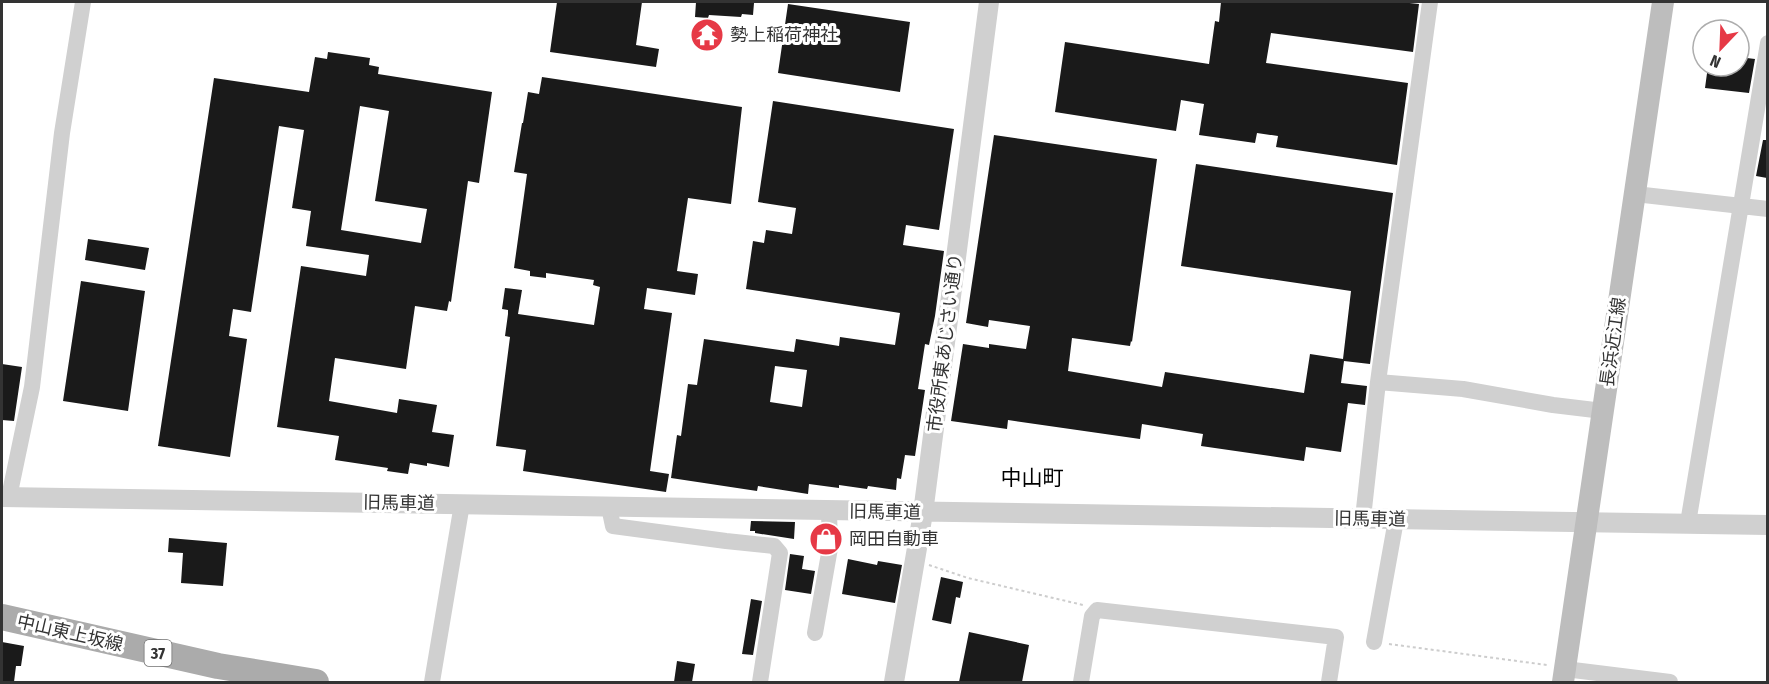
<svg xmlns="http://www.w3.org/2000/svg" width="1769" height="684" font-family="'Fira Sans Condensed','Noto Sans JP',sans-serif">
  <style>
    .building { fill: #1a1a1a; fill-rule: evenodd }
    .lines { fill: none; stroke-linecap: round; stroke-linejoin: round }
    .path { stroke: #cdcdcd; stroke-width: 2; stroke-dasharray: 3 3; stroke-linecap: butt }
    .minor { stroke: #d0d0d0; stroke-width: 16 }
    .tertiary { stroke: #d0d0d0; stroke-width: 20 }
    .secondary { stroke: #bdbdbd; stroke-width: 22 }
    .primary { stroke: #ababab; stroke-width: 26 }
    .labels { text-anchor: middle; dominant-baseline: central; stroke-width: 6; stroke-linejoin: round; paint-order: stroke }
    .shield { fill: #fff; stroke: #707070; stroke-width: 1.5 }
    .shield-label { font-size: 16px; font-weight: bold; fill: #333 }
    .poi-label { font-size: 18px; fill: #333; stroke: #fff; text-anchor: start }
    .street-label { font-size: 18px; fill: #333; stroke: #fff }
    .quarter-label { font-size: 21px; fill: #000; stroke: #fff }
  </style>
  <rect width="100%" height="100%" fill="#fff"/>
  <path class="building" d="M557 2H642L636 45 659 49 656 67 550 52Z
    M696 2H741L754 3 753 15 742 14 741 17 709 15 708 18 695 17Z
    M1221 2H1400L1419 4 1413 52 1271 33 1266 63 1408 83 1397 165 1276 147 1278 136 1257 133 1255 143 1199 135 1204 104 1181 100 1176 131 1055 112 1065 42 1209 64 1215 21 1219 22Z
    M788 4 910 22 900 92 778 73Z
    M328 52 370 58 369 65 379 67 378 74 492 92 479 183 468 181 451 302 449 301 447 311 415 306 406 369 335 358 329 401 397 413 399 399 437 405 432 432 454 435 449 467 427 463V466L410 463 408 474 387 471 388 468 335 460 339 436 277 427 301 266 366 276 369 255 306 246 311 211 292 208 304 130 279 126 251 312 233 309 229 336 247 339 230 457 158 446 214 78 309 92 315 57 327 59ZM360 106 389 111 375 201 427 209 421 243 341 230Z
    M1739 57 1755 59 1749 93 1705 88 1708 66H1739Z
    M542 77 742 107 731 204 688 198 677 271 698 274 695 295 647 288 644 309 672 313 650 471 669 474 666 492 523 471 526 450 496 446 510 337 505 336 508 314V310L502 309 505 288 522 290 518 314 594 325 600 287 593 285 594 280 546 273V278L530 276V271L514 268 527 174 514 172 522 123H523L528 92 539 94Z
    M773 101 954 129 939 230 906 225 903 245 944 251 935 316 929 345 925 344 918 389 925 390 915 456 905 455 901 479 897 478 896 490 868 486 867 489 839 485V488L809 484 808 494 758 486 757 491 671 478 677 435 681 436 688 384 697 385 704 339 794 352 796 339 839 346 840 337 895 345 900 313 746 289 753 241 764 243 766 230 792 234 796 208 758 202ZM775 366 807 370 802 407 770 402Z
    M994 135 1157 159 1132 342 1131 341 1130 346 1072 338 1068 371 1162 387 1165 372 1304 393 1310 354 1343 359 1351 291 1181 266 1196 164 1393 193 1370 364 1344 361 1341 383 1367 386 1365 405 1348 403 1341 452 1306 447 1304 461 1201 446 1203 434 1142 424 1140 439 1008 420 1007 429 951 421 963 344 989 348V344L1026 349 1030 326 989 320 988 327 966 323Z
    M1763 140H1767V178L1756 176Z
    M88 239 149 248 145 270 85 260Z
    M81 281 145 291 128 411 63 401Z
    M2 364 22 367 14 421 2 420Z
    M751 521 795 522 794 539 755 533V531H750Z
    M169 538 227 543 223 586 181 583 183 553 168 552Z
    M790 554 804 556 802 569 815 571 811 594 785 590Z
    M848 559 877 565 878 561 902 565 895 603 842 594Z
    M941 577 963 582 960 598 956 597 951 624 932 620Z
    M751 599 762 601 753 655 742 654Z
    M969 632 1029 645 1022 682H959Z
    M2 642 24 646 21 666H16L14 682H2Z
    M677 661 695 664 692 682H674Z"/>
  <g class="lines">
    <path class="path" d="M929 565 968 578 1083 605
      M1389 644 1547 665"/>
    <path class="minor" d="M1635 194 1768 209
      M1378 382 1463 389 1553 405 1603 411
      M9 497 32 387 62 133 83 2
      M609 507 613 526 726 541 774 546 780 553 760 682
      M1363 518 1378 382 1430 2
      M1688 523 1768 43
      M815 633 830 548 829 511
      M1374 642 1396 520
      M1565 669 1670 682
      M432 682 462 504
      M1081 682 1092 616 1097 610 1336 637 1329 682"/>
    <path class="tertiary" d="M2 497 1768 525
      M894 682 923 513 989 2"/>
    <path class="secondary" d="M1563 682 1663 2"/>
    <path class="primary" d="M2 617 218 666 316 682"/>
  </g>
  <defs>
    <symbol id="temple-disc" viewBox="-11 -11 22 22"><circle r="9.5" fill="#e63946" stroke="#fff"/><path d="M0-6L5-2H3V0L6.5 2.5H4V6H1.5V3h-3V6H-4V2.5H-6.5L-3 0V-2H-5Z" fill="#fff"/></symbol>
    <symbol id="shop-disc" viewBox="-11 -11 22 22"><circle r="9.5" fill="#e63946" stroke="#fff"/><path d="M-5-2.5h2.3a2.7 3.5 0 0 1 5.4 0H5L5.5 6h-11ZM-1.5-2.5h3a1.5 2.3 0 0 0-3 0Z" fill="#fff"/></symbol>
  </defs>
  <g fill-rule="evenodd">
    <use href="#temple-disc" x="688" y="16" width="38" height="38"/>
    <use href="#shop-disc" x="807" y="520" width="38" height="38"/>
  </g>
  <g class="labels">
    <rect class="shield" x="144.5" y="640" width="27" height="26" rx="4.5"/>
    <g class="shield-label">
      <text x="158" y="653">37</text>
    </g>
    <g class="poi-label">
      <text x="730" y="35">勢上稲荷神社</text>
      <text x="849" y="539">岡田自動車</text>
    </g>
    <g class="street-label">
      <text transform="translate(1613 342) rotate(-82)">長浜近江線</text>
      <text transform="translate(945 343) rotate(-83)">市役所東あじさい通り</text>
      <text transform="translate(399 503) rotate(1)">旧馬車道</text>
      <text transform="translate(885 512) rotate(1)">旧馬車道</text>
      <text transform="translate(1370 519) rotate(1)">旧馬車道</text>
      <text transform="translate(70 633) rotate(13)">中山東上坂線</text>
    </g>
    <g class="quarter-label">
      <text x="1032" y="478">中山町</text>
    </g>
  </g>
  <rect width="1769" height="684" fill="none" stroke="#333333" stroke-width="6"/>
  <g transform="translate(1721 48) rotate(203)"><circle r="28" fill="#ffffff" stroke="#adadad" stroke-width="1.5"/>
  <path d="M0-4.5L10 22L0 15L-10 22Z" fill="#e63946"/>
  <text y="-9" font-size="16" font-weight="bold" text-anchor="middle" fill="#333333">N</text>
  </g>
</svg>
